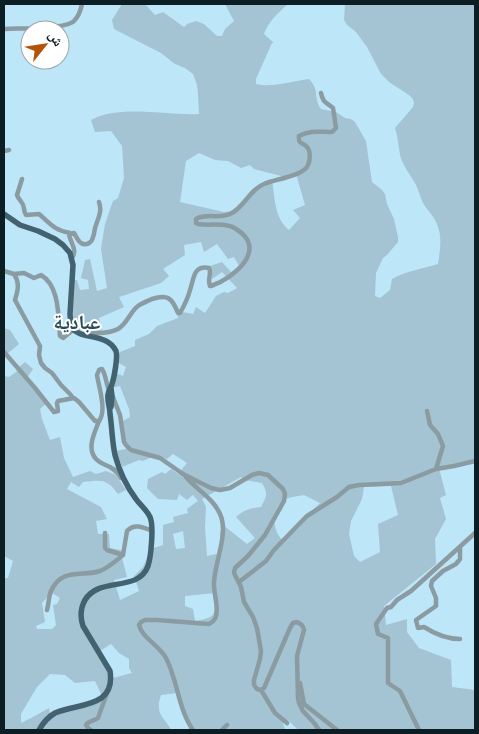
<svg xmlns="http://www.w3.org/2000/svg" width="479" height="734" font-family="Karla,'Noto Naskh Arabic',sans-serif">
  <style>
    .green { fill: #a4c4d3; fill-rule: evenodd }
    .lines { fill: none; stroke-linecap: round; stroke-linejoin: round }
    .minor { stroke: #8a9ba2; stroke-width: 4.5 }
    .major { stroke: #436270; stroke-width: 5.5 }
    .labels { text-anchor: middle; dominant-baseline: central; stroke-width: 4; stroke-linejoin: round; paint-order: stroke }
    .quarter-label { font-size: 20px; font-weight: bold; fill: #274b5b; stroke: #fff }
  </style>
  <rect width="100%" height="100%" fill="#bde6f9"/>
  <path class="green" d="M122 4H145L155 15 163 12 184 27 187 24 196 21 204 24 217 36H222L225 29 234 21 225 4H288C279 12 268 22 264 34L274 43H272L256 79V84C272 88 292 81 309 79 320 90 313 98 321 109L336 112 345 118 351 119 355 122 366 141 372 182 382 190 385 194 387 204 394 219 398 237V242L387 255 383 258 376 273 375 296 380 298 390 290 392 279C406 271 422 269 438 264 440 250 443 236 436 222 433 215 427 210 423 203 420 197 419 191 416 185 412 177 406 170 402 161 398 151 399 139 395 128L413 107 414 103 413 99 409 95 389 82 381 74 367 47 356 32 347 25 344 20 345 4H475V459L439 468 446 495 440 498 446 519 435 539 436 564 384 606 386 625 407 619V632L419 648 451 660 452 687 475 690V730H298L289 721 283 723 285 730H187L191 726 177 693 161 695C160 699 158 704 159 708 159 717 168 722 171 730H4V578H8L13 561 4 556V376L9 377 20 369 19 367 25 362 33 369 27 378 47 403 40 409 42 419 50 440 60 437 64 458 73 477 90 471 96 474 106 471 116 475 126 490 118 494C107 478 101 480 83 482L79 487 71 482 67 489 101 507 107 519 96 521 98 534H109L110 548 126 551 121 554 127 577 114 580 120 600 139 591 134 576 143 567 151 549 163 545V525L174 522 173 517 188 513 187 509 198 501 193 495 187 500 179 494 177 500 158 499 147 488 148 479 162 472 165 474 171 469 178 474 187 463 173 454 167 459 154 456 143 461 139 460 122 467 116 451 126 449 123 434V421L130 417 129 409 120 386 111 388 113 372 123 376 126 367 117 362 120 352 135 346V340L149 334 157 326 178 318 177 311 193 314 196 307 205 313 216 296 224 292 228 293 237 288 222 272 212 279 210 266 222 262 231 272 239 266 234 257 228 259 217 244 204 252 201 242 184 245 185 255 163 269 169 276 161 283 119 297 124 307 99 318 102 332C92 332 82 332 73 328L71 280H77L80 290 89 289 88 280 81 278 85 260 90 259 97 291 107 288 101 249 105 224 113 201 118 198 124 178 122 146 111 131 95 132 91 120C121 104 165 116 199 114L198 94 197 85 193 74 185 68 175 64 161 53 114 29 112 20ZM199 153 215 160 228 161 241 168 250 165 254 169 285 177 296 174 305 205 293 210 300 218 289 230C274 218 275 197 272 180 266 183 259 186 254 191 243 200 239 212 224 212L180 202 186 161ZM241 477 245 480 262 483C269 494 266 497 261 507 250 508 244 510 236 517L255 538 247 544 223 525 220 533V553L207 556 205 528 206 507 202 499ZM391 486 398 515 378 524 380 552 360 562 354 556 349 534 351 521 362 499 364 487ZM304 495 320 503 282 540C272 529 271 510 284 500 289 497 299 496 304 495ZM183 531 185 548 176 549 173 534ZM52 593 60 598 57 604 53 605 56 625 52 629H37L36 626 45 622 42 603 49 595ZM215 593C215 614 218 617 195 621L193 609 185 606V596ZM111 644 119 653 129 659V668L132 673 113 678 110 666 100 651ZM50 674 65 675 75 683 95 681 102 696 89 702 50 714 49 708 33 717 21 723V714L37 687Z
    M4 328 10 330 19 344 7 354 4 352Z"/>
  <g class="lines">
    <path class="minor" d="M4 29C17 28 65 30 74 21 78 17 81 9 82 4
      M4 151 9 150
      M22 179 17 195C18 198 20 200 22 203 25 206 23 211 26 215L39 214C51 224 54 230 70 233
      M72 258C78 249 70 243 69 234L74 233C76 236 78 241 81 243 86 246 92 243 93 237 95 233 94 229 96 225 99 216 102 211 99 202
      M4 271 14 274C20 283 18 290 15 300L40 346 39 355 41 363 45 368 52 373 61 385 70 394 73 398
      M14 274 24 273 34 278 41 275C60 286 58 317 60 336L63 338 73 330
      M84 334C96 332 107 335 118 329 127 324 130 312 138 306 142 303 148 301 152 299 168 294 172 298 178 313H180C184 306 188 298 190 290 194 279 193 265 209 268 212 274 207 279 210 286H211C234 278 269 249 236 229 226 222 210 226 198 224L196 223V219C206 213 219 219 230 214 244 208 249 190 264 184 275 179 304 176 308 165 310 161 311 151 307 147 303 142 298 145 299 136 310 130 320 132 332 132L336 128 333 108C326 102 323 103 321 93
      M4 352 35 388 54 412 58 411 57 403 58 401 74 398 79 402 95 421H99C107 411 99 388 97 375L99 370 102 369C106 375 106 384 109 390
      M113 397 120 415 124 442 126 445 131 450 160 458 183 474 211 488 220 490 230 488 252 475 259 473 268 475 283 489 285 494 284 501 265 535 248 556 235 568 234 573 241 587 244 602 253 617 257 628 261 651 260 659 254 680V685L257 689 261 690 264 688 290 628 293 623 297 622C301 624 303 625 304 630L297 656 298 698 299 703 303 711 315 724 319 730
      M427 411 430 425 438 434 443 446 436 469
      M99 421C95 432 86 448 96 459 99 462 105 465 110 467 115 470 118 472 121 478
      M186 477C197 490 213 498 220 514 229 533 215 561 214 582 213 593 219 605 216 616 215 620 213 622 209 624L157 620H145L141 622 139 625C142 638 159 645 166 658 178 681 178 709 193 730
      M105 533V548L107 550 123 555 127 531C134 523 143 527 152 531
      M239 582 266 561 274 550 302 521 307 516 337 497 349 487 359 485 401 483 436 469 454 466 475 461
      M47 610C49 604 48 598 51 591 62 567 82 577 100 571 108 568 117 560 123 555
      M460 639C446 639 435 634 424 627L418 628 416 620 436 606V598L431 586 432 581 443 571 456 564 460 559V547
      M300 683 304 704 337 730
      M261 690 275 713 287 723
      M91 730 88 728 86 725C88 721 94 721 98 718L107 693
      M222 730 227 725
      M419 730 400 691 388 683V638L378 634 376 624 387 608 391 607 397 600 411 591 475 533"/>
    <path class="major" d="M4 214 20 225 38 231 55 239 63 245 70 253 73 265 70 314 71 327C81 341 107 332 116 351 118 357 114 378 112 384 111 388 108 391 108 395 107 401 110 407 110 414 112 427 112 441 115 455 119 470 127 487 136 499 140 505 147 510 150 517 154 525 151 557 148 566 138 593 99 576 85 600 80 609 80 617 83 626L110 671C116 708 78 703 55 713 48 717 43 723 39 730
      M111 388 112 396 111 407"/>
  </g>
  <g class="labels">
    <g class="quarter-label">
      <text x="77" y="322">عبادية</text>
    </g>
  </g>
  <rect width="479" height="734" fill="none" stroke="#0d1d24" stroke-width="10"/>
  <g transform="translate(45 45) rotate(60)"><circle r="24" fill="#ffffff" stroke="#9ea5a7"/>
  <path d="M0-4L9 19L0 12L-9 19Z" fill="#b2530a"/>
  <text y="-8" font-size="14" font-weight="bold" text-anchor="middle" fill="#0d1d24">ش</text>
  </g>
</svg>
